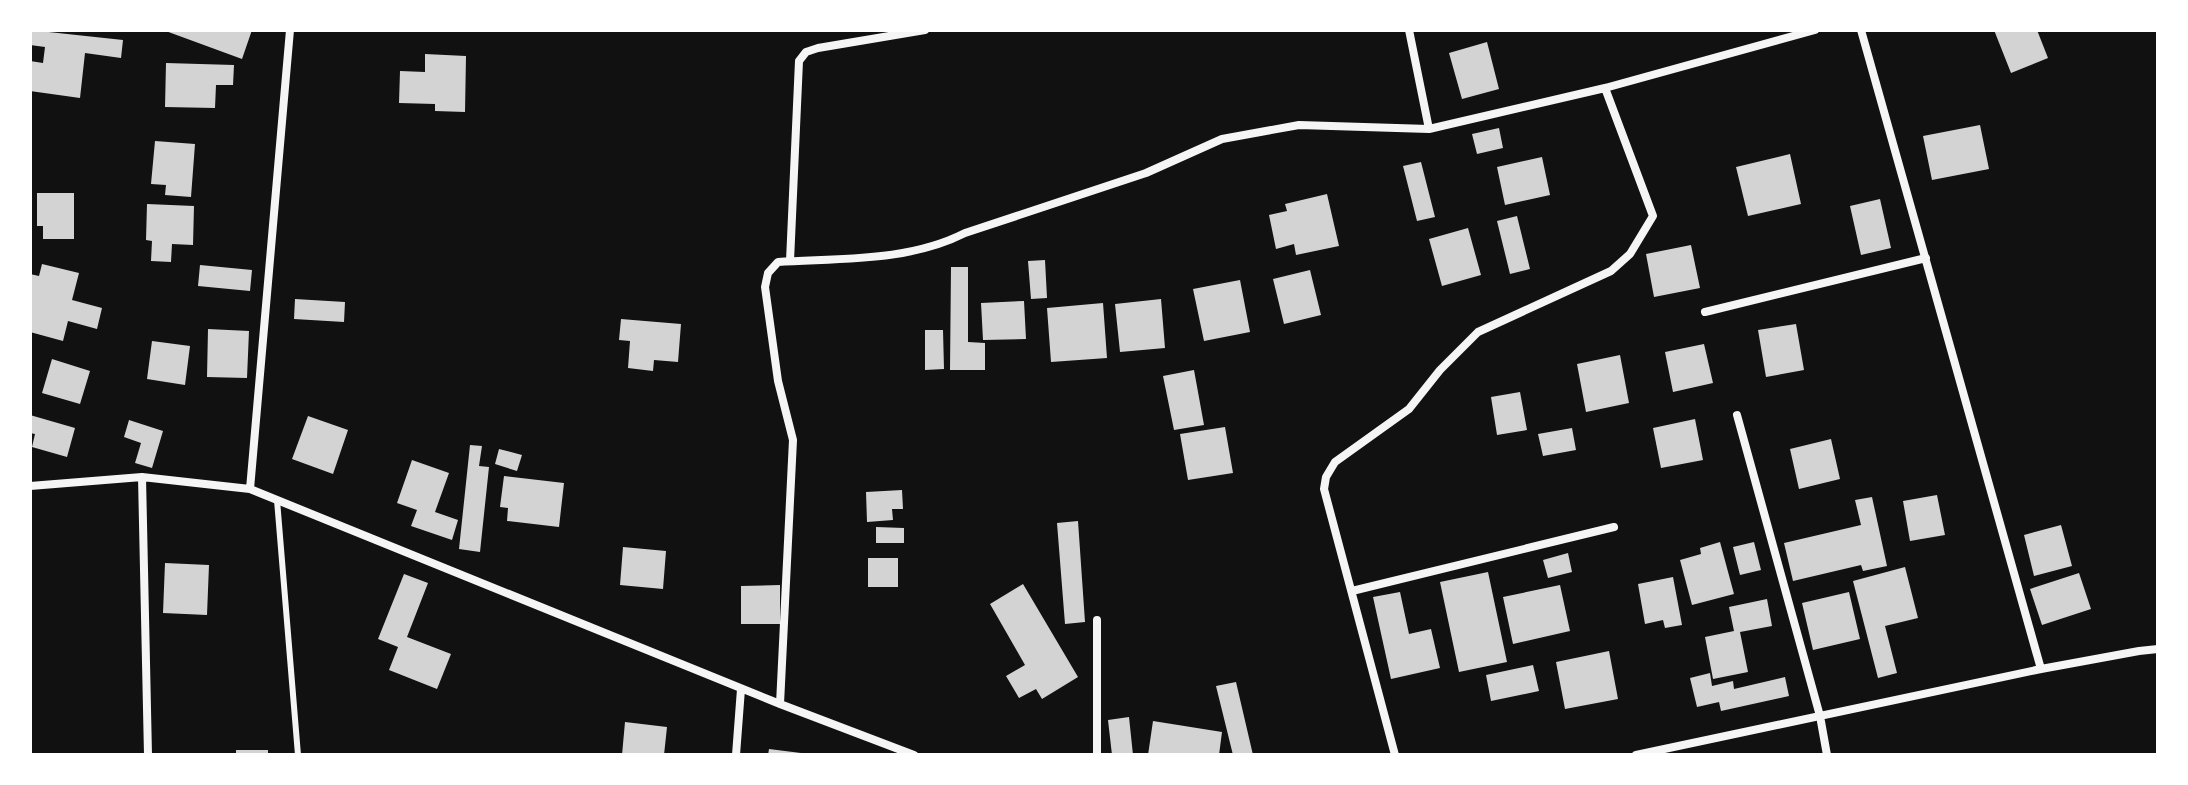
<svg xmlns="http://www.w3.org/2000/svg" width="2188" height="785" font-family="'IBM Plex Sans',sans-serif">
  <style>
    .building { fill: #d3d3d3 }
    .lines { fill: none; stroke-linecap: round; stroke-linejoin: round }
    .service { stroke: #f5f5f5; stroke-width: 6 }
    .minor { stroke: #f5f5f5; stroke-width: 8 }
  </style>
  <rect width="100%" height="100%" fill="#111"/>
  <path class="building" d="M30 30 123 40 121 58 85 53 80 98 30 91V61L43 63 45 47 30 45Z
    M163 30H252L242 59Z
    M1994 30H2037L2048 58 2011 73Z
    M1487 42 1499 89 1462 99 1449 53Z
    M425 54 466 56 465 112 435 111V104L399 103 400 71 425 72Z
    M166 63 234 65 233 85H216L215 108 165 107Z
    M1980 125 1989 169 1932 180 1923 136Z
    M1499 128 1503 148 1477 154 1472 134Z
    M155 141 195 144 191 197 165 195 166 185 151 184Z
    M1790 154 1801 204 1748 216 1736 167Z
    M1542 157 1550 195 1505 205 1497 167Z
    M1421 162 1435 217 1417 221 1403 166Z
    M37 193H74V239H43V226H37Z
    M1327 194 1339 246 1296 255 1294 244 1276 249 1269 215 1287 211 1285 204Z
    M1880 199 1891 248 1861 255 1850 206Z
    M147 204 194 206 193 245 172 244 171 262 151 261 152 241 146 240Z
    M1517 216 1530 269 1510 274 1497 221Z
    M1468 228 1481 275 1442 286 1429 239Z
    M1691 245 1700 288 1654 297 1646 254Z
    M1045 260 1047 298 1031 299 1028 261Z
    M42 264 79 273 72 300 102 308 97 329 68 321 63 341 30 332V274L39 276Z
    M200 265 252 270 250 291 198 286Z
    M951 267H968V342L985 343V370H950Z
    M1310 270 1321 315 1284 324 1273 279Z
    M1240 280 1250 332 1204 341 1193 289Z
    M295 299 345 302 344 322 294 319Z
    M1161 299 1165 348 1120 352 1115 304Z
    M1024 301 1026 339 983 340 981 303Z
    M1103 303 1107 358 1051 362 1047 308Z
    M621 319 681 324 678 362 654 360 653 371 628 368 630 341 619 340Z
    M1796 324 1804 370 1766 377 1758 330Z
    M208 329 249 331 247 378 207 377Z
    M925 330H943L944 369 925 370Z
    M152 341 190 346 185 385 147 379Z
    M1704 344 1713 383 1673 392 1665 352Z
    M1620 355 1629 403 1586 412 1577 364Z
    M52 359 90 371 80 404 42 393Z
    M1194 370 1204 425 1174 430 1163 376Z
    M1520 392 1527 430 1497 435 1491 397Z
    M30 415 75 428 67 457 32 447 35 434 30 433Z
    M308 416 348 430 333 474 292 459Z
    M1695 419 1703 460 1661 468 1653 428Z
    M129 420 163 431 152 468 135 463 141 443 124 437Z
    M1225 427 1233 473 1188 480 1180 434Z
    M1572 428 1576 450 1543 456 1538 434Z
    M1831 439 1840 479 1799 489 1790 449Z
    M470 445 482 446 479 466 489 467 480 552 459 549Z
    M499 449 522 455 517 471 495 464Z
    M412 460 449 473 435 512 458 520 452 540 411 526 417 510 397 503Z
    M504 476 564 483 559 527 507 521 508 508 500 507Z
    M902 490 903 509H892L893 520 867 522 866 492Z
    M1937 495 1945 535 1910 541 1903 501Z
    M1872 497 1887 566 1863 571 1861 565 1793 581 1784 543 1861 525 1855 500Z
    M1078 521 1085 622 1065 624 1057 523Z
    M2061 525 2072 566 2034 576 2024 535Z
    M876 527 904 528V543H876Z
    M1720 542 1734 594 1692 605 1680 560 1701 554 1700 548Z
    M1754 542 1761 570 1740 575 1733 547Z
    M623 547 666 551 663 589 620 585Z
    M1568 553 1572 572 1548 578 1543 560Z
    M868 558H898V587H868Z
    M165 563 209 565 207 615 163 613Z
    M1905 567 1918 618 1885 626 1897 673 1878 678 1853 581Z
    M1488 572 1507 662 1459 672 1440 582Z
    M2079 573 2091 609 2042 625 2030 589Z
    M404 574 428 583 407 637 451 654 437 689 389 670 398 647 378 639Z
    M1673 577 1682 625 1665 628 1663 620 1645 624 1638 584Z
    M1023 584 1078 677 1042 699 1036 689 1019 698 1006 676 1025 665 990 604Z
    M780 585V624H741V586Z
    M1560 585 1570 631 1513 644 1503 597Z
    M1400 592 1409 634 1431 629 1440 668 1391 679 1373 597Z
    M1849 592 1860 639 1813 650 1802 603Z
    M1767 599 1772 626 1740 632 1748 672 1713 679 1705 637 1734 631 1729 607Z
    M1609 651 1618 699 1565 709 1556 662Z
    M1533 665 1539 691 1491 701 1486 675Z
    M1710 673 1712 686 1733 681 1734 689 1785 677 1789 696 1721 711 1719 702 1697 707 1690 678Z
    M1236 682 1253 755H1233L1216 686Z
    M1129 717 1133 755H1112L1108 720Z
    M1153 721 1222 732 1219 755H1148Z
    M625 722 667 727 664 755H622Z
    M769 749 801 753V755H768Z
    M236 750H268V755H236Z"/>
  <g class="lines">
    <path class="service" d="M277 500 298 755"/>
    <path class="minor" d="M1409 30 1429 129
      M1861 30 2041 669
      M790 261 799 61 806 52 818 48 925 30
      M1705 312 1926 258
      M1737 415 1820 716 1827 755
      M142 477 148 755
      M30 486 142 477 250 489 780 704 914 755
      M250 489 290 30
      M1352 591 1614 527
      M1097 620V755
      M780 704 793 440 778 381 765 287 768 273 778 262C840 258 908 262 965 233L1146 173 1222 139 1299 125 1429 129 1605 88 1815 30
      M736 755 741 689
      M1395 755 1324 489 1326 477 1335 462 1409 409 1440 370 1478 332 1611 271 1630 254 1653 216 1605 88
      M1636 755 2041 669 2139 651 2158 649"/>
  </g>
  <rect width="2188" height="785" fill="none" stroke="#ffffff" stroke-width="64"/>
</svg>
